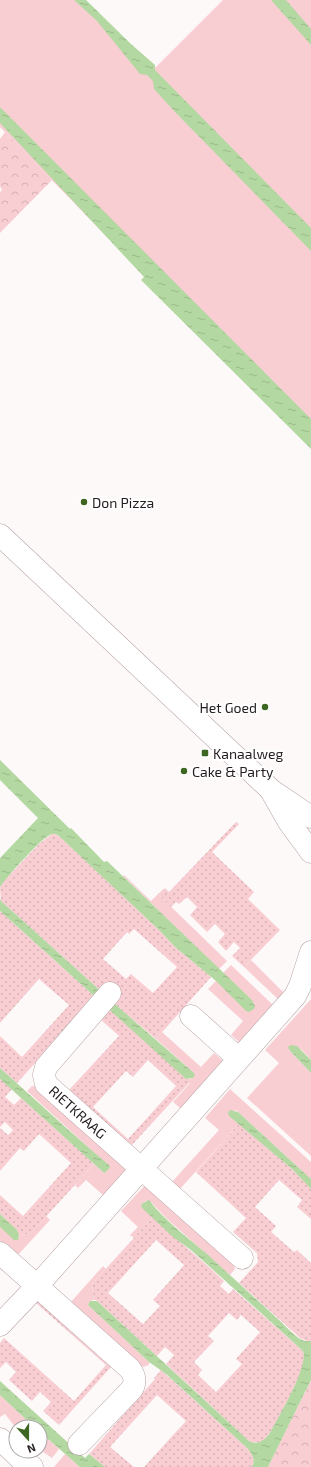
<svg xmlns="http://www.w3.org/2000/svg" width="311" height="1467" font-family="'Exo 2',sans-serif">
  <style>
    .green { fill: #f8ced3 }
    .forest { fill: url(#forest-crowns) }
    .garden { fill: url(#garden-dots); fill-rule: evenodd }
    .water { fill: url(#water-ripples) }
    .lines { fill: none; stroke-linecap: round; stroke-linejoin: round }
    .minor-casing { stroke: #b5a0a3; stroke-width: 23 }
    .secondary-casing { stroke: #b5a0a3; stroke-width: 23 }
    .minor { stroke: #fff; stroke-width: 22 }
    .secondary { stroke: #fff; stroke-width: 22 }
    .poi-dot { fill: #3d6622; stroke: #fff; stroke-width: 1.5 }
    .labels { text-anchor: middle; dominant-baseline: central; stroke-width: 4; stroke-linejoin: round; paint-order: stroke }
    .poi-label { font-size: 14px; fill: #251d1e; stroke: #fff; text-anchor: start }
    .street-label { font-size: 14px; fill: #251d1e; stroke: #fff }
  </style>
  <defs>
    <pattern id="forest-crowns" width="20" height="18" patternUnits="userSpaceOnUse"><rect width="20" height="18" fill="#f8ced3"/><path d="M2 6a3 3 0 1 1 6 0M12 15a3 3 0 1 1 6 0" fill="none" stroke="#d4b0b5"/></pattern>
    <pattern id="garden-dots" width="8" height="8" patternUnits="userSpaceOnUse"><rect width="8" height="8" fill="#f8ced3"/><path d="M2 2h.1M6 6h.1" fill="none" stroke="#d4b0b5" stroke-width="1.8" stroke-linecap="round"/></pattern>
    <pattern id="water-ripples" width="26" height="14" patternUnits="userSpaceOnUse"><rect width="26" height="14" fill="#b4d8a1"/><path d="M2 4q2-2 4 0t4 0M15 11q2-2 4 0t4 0" fill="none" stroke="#9bb98a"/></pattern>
  </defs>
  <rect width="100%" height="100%" fill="#fdf9f9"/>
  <path class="green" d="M0 0H77L151 72 223 0H311V446L0 127Z
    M124 875 151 901 158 894 227 961 219 969 123 876Z
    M251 960 285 994 279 1000 244 967Z
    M231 965 274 1006 240 1043 231 1035 243 1021 208 989 216 981 252 1000 223 973Z
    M311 999V1060L301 1049 289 1050 311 1073V1156L247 1098 279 1063 265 1050Z
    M162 1032 201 1067 214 1053 223 1061 181 1109 173 1102 190 1083 186 1079H191L193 1072 156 1039Z
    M32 1086 41 1087 129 1167 103 1195 86 1180 78 1188 75 1185 94 1164 104 1173 107 1171 110 1167 27 1091Z
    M230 1089 311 1162V1179L238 1112 235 1110 229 1116 239 1124 179 1190 171 1183 219 1130 205 1118Z
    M147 1183 231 1259 235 1269 230 1275 166 1218 149 1200 144 1202 141 1205 153 1217 134 1238 130 1235 138 1227 121 1211Z
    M46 1216 50 1220 17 1256 0 1241V1227L16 1240 18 1239 19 1235 30 1234Z
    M103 1266 106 1269 92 1284 94 1300 90 1301 88 1305 150 1363 147 1366 141 1367 70 1303Z
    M0 1395 34 1427 16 1428 5 1414 0 1417Z
    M40 1432 59 1449 52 1458 40 1450Z
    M65 1454 80 1467H54Z"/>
  <path class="forest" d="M5 132 52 180 0 233V192L2 190 0 186V139Z
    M311 1380V1467H268Z"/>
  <path class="garden" d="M236 822 239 824 212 852 254 892 248 899 280 930 244 967 232 956 240 948 234 942 226 951 218 942 225 934 215 924 207 932 190 915 197 907 187 897 179 904 176 902 171 907 158 894 165 888 169 892Z
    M53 833 60 837 160 931 175 947 211 977 156 1039 124 1012 1 901 0 887 4 881 39 844ZM134 929 177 967 153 993 131 974 126 979 103 959 127 932 129 934Z
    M0 911 95 997 17 1083 0 1068V1036L22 1057 69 1005 39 979 0 1023Z
    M108 1008 190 1082 131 1146 69 1090 119 1036 99 1018ZM148 1060 176 1086 128 1139 93 1107 126 1071 133 1077Z
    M0 1079 12 1089 5 1097 14 1105 21 1098 94 1164 30 1234 19 1235 17 1230 0 1214V1195L23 1216 71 1163 39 1134 24 1151 20 1148 0 1171V1128L8 1135 13 1130 5 1122 0 1127Z
    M239 1124 292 1169 311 1189V1219L297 1207 302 1200 279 1180 255 1207 276 1226 271 1232 294 1252 297 1250 311 1263V1341L309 1342 300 1338 239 1283 258 1262 257 1253 233 1232 246 1218 196 1172Z
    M153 1217C176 1239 201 1259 224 1281L220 1286 229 1294 233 1289 303 1351C305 1357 304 1363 302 1369 298 1381 272 1434 264 1440 260 1443 254 1443 249 1441L166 1364 174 1355 165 1347 157 1356 96 1300H94L92 1284ZM156 1240 184 1265 153 1300 160 1306 143 1324 108 1293ZM229 1313 237 1320 241 1315 260 1332 236 1359 242 1364 216 1392 198 1375 202 1370 194 1362 214 1341 208 1336Z
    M38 1301 111 1367 59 1425 43 1411 51 1402 40 1392 32 1401 9 1380 16 1372 6 1362 0 1368V1343L4 1338 74 1401 106 1365 36 1303Z
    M161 1370 248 1449C252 1454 256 1460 252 1467H144L186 1421 157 1395 110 1447 134 1467H105L89 1454 155 1379 154 1378Z"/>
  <path class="water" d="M74 0H86L131 44 155 65V70L311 228V251L177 114 154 89 153 81 147 75 140 74 97 21Z
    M271 0H286L311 29V45Z
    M0 107 311 419V449L141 280 144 277 0 123Z
    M0 760 70 829 71 828 104 862 107 861 252 1000 255 1006 254 1009 249 1012 246 1011 216 981 175 947 160 931 60 837C57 835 55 833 52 834 43 836 6 878 0 887V858L38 818 0 780Z
    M0 898 1 901 124 1012 193 1072 195 1075 193 1078 186 1079 0 911Z
    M291 1045 297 1046 311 1060V1073L290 1051 288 1047Z
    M0 1068C36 1100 71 1133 109 1165L110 1167 107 1171 104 1173 0 1079Z
    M230 1110 238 1112 311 1179V1189L292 1169 229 1116 228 1113Z
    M149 1200C165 1221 187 1237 207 1254 231 1276 255 1298 279 1320 287 1327 300 1344 311 1341V1380L268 1467H252C256 1460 252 1454 248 1449L166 1374 149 1362 88 1305 90 1301H97L249 1441C259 1446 266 1439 271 1431 279 1416 309 1366 303 1351L191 1250 173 1237 142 1208 141 1205 143 1203Z
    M0 1214 17 1230 19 1235 18 1240H14L0 1227Z
    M0 1381 85 1458 89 1454 105 1467H80L40 1432V1427H34L0 1395Z"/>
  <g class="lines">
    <defs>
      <path id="minor" d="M110 993 46 1067 44 1075 46 1084 242 1258
        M191 1016 239 1059
        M0 1253 130 1369C135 1376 136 1382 132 1389L79 1444
        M0 1325 37 1286 295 996 300 986 311 952
        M0 1439 21 1459 32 1467"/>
      <path id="secondary" d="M0 535 271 790 311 817
        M273 794 289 822 311 852"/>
    </defs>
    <use href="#minor" class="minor-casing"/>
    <use href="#secondary" class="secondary-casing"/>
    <use href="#minor" class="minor"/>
    <use href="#secondary" class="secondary"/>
  </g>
  <g class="poi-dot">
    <circle cx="84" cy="502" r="4"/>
    <circle cx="265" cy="707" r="4"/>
    <rect x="201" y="749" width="8" height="8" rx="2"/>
    <circle cx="184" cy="771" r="4"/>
  </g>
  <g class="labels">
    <g class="poi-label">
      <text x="92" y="502">Don Pizza</text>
      <text x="257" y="707" text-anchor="end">Het Goed</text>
      <text x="213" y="753">Kanaalweg</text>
      <text x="192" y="771">Cake &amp; Party</text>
    </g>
    <g class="street-label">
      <text transform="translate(78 1112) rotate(42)">RIETKRAAG</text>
    </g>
  </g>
  <g transform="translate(28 1439) rotate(159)"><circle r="19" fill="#ffffff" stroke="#a8a5a5"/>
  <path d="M0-3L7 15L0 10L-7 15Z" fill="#3d6622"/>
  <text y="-6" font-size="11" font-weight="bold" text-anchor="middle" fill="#251d1e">N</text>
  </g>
</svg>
